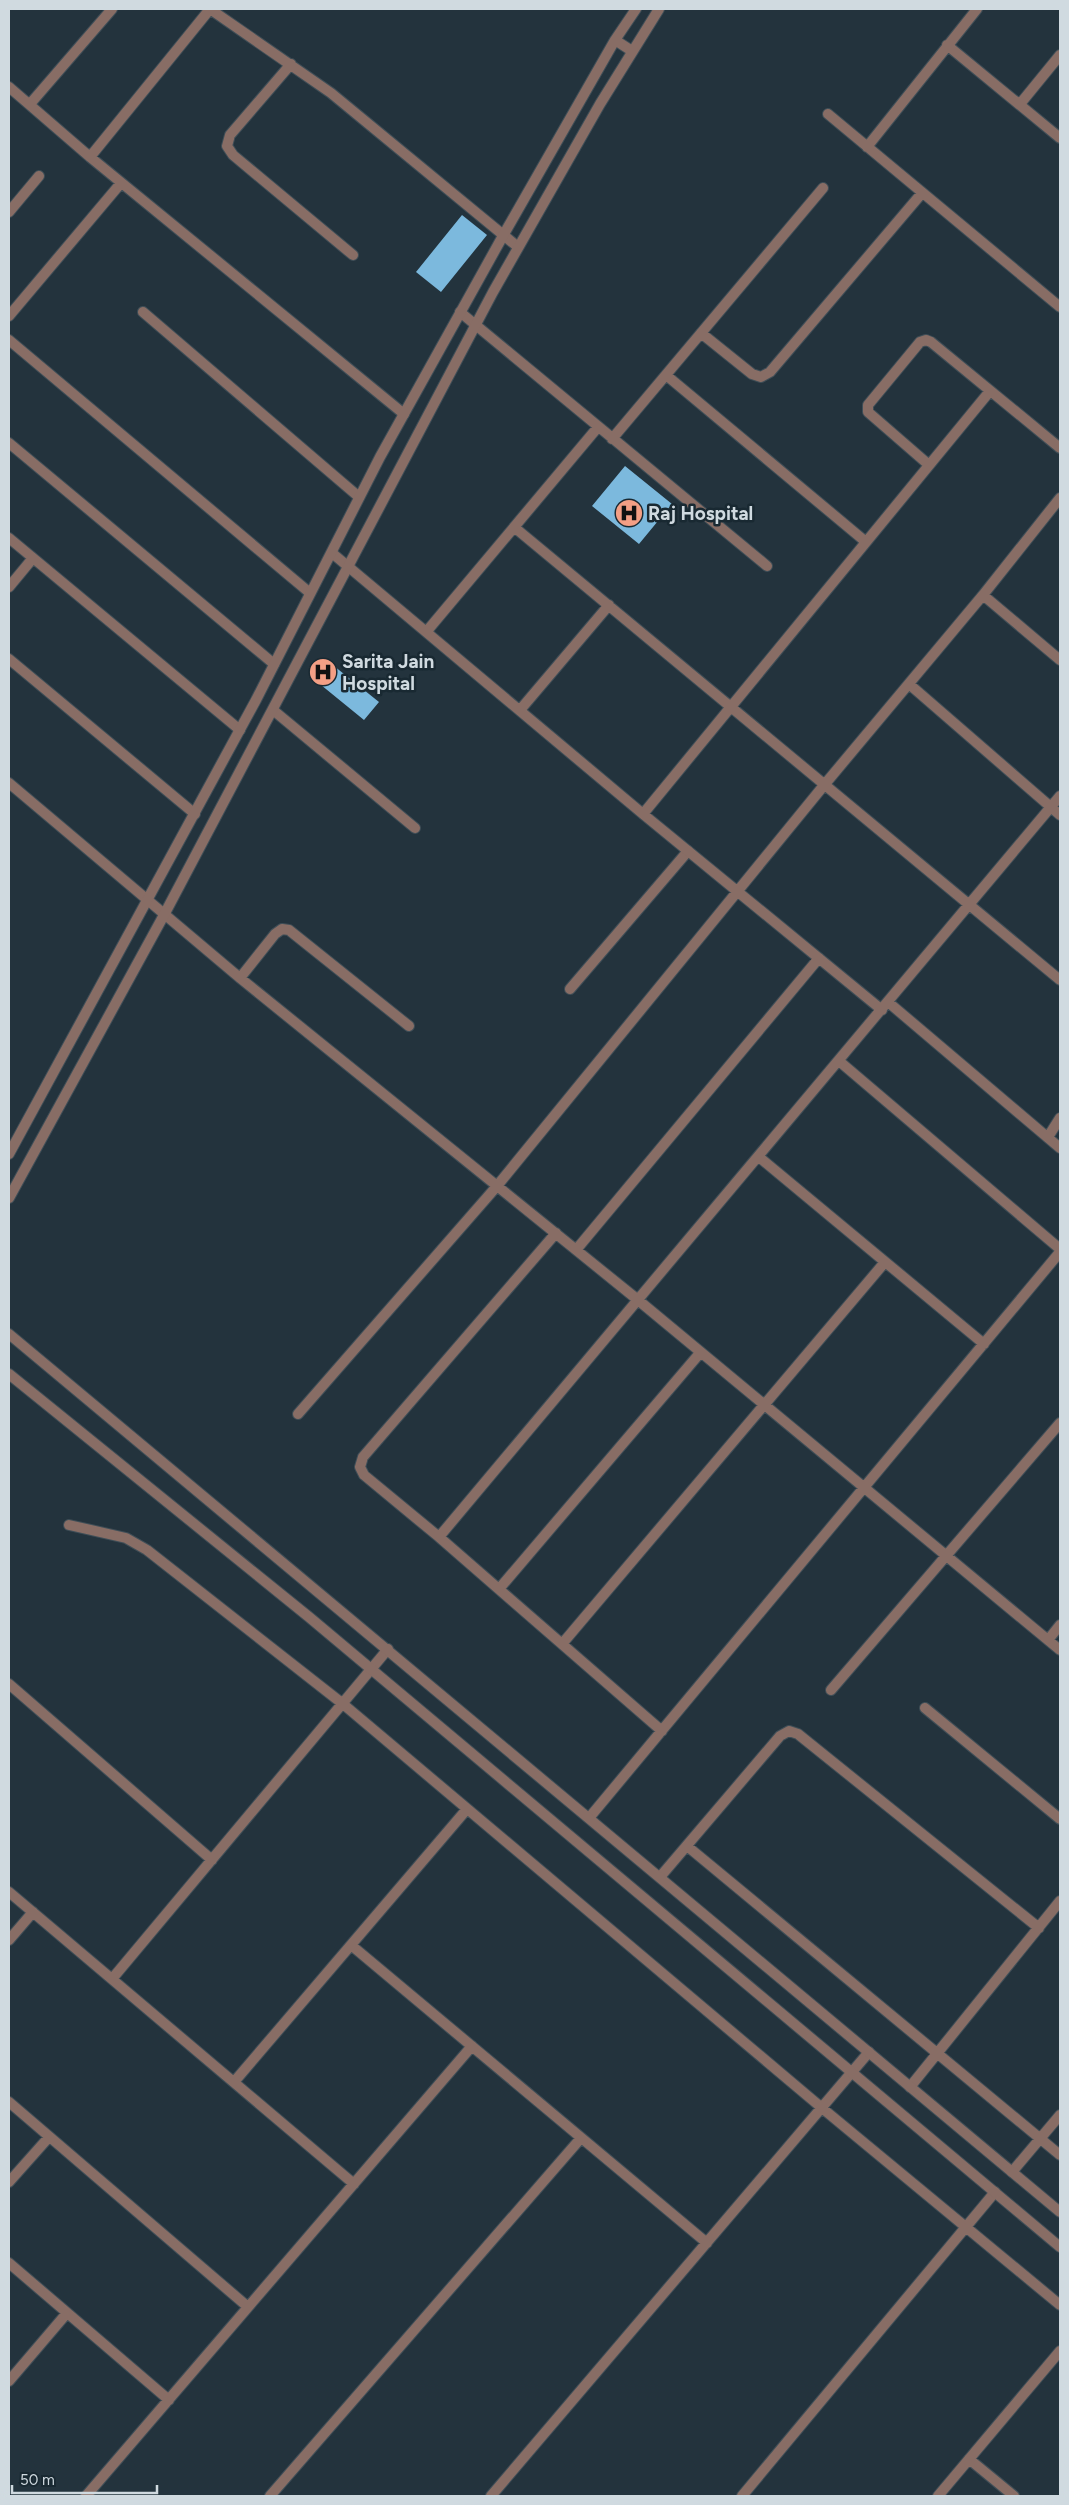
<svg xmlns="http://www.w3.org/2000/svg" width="1069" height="2505" font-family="Figtree,sans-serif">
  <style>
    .building { fill: #7cb9dd }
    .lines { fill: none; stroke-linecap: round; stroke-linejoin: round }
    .service-casing { stroke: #3f4e57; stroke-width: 12 }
    .minor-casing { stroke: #3f4e57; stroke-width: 12 }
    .tertiary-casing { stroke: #3f4e57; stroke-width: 12 }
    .service { stroke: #886d65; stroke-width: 10 }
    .minor { stroke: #886d65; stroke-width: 10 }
    .tertiary { stroke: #886d65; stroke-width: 10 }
    .labels { text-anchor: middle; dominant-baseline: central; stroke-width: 5; stroke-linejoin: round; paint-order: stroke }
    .poi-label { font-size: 19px; font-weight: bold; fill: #d0dae0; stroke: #192932; text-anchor: start }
  </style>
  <rect width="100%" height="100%" fill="#23333d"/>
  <path class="building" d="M462 215 487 235 441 292 416 272Z
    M625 466 672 504 639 544 592 506Z
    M324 658 379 702 364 720 310 676Z"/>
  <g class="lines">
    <defs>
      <path id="service" d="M273 710 415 828
        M570 989 688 851"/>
      <path id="minor" d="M210 9 331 93 518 247
        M947 45 1060 138
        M291 64 230 135 227 146 233 155 353 255
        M9 87 90 157 404 414
        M30 104 112 9
        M1020 104 1060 55
        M828 114 1060 307
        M867 147 977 9
        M90 157 210 9
        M9 212 39 176
        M143 312 359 497
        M460 312 767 566
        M9 316 121 183
        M701 333 752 374 761 377 770 372 922 193
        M9 340 310 593
        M666 375 866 542
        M612 439 823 188
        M9 443 274 664
        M929 465 868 412V405L920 342 926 340 931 342 1060 448
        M514 527 1060 980
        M9 538 240 730
        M332 553 643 814 882 1010
        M9 587 33 558
        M983 595 1060 660
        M427 631 598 427
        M9 659 195 814
        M909 684 1060 815
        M520 710 609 605
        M9 783 240 978 638 1300 1060 1650
        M643 814 990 391
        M240 978 275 934 282 929 289 930 409 1026
        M888 1002 1060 1148
        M839 1061 1060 1249
        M1048 1137 1060 1118
        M759 1157 984 1344
        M556 1233 363 1457 360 1467 364 1475 439 1537 662 1731
        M576 1250 819 958
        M298 1414 497 1186 825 784 983 595 1060 498
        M69 1525 126 1538 147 1550 343 1704 822 2108 1060 2305
        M439 1537 1060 796
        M499 1589 700 1353
        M1048 1640 1060 1625
        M562 1644 885 1262
        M9 1684 212 1860
        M831 1690 1060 1423
        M925 1708 1060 1819
        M589 1818 1060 1252
        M687 1846 1060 2155
        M660 1877 780 1736 789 1731 798 1734 1039 1928
        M9 1892 354 2184
        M9 1940 33 1912
        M351 1945 707 2243
        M112 1979 388 1649
        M234 2082 467 1809
        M910 2087 1060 1901
        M9 2102 248 2307
        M1012 2172 1060 2115
        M9 2182 49 2137
        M9 2263 169 2400
        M9 2381 67 2313
        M969 2459 1014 2496
        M86 2496 472 2046
        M270 2496 581 2138
        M491 2496 869 2052
        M742 2496 995 2192
        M938 2496 1060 2351"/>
      <path id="tertiary" d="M615 40 632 51
        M9 1154 256 700 380 457 504 234 615 40 636 9
        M9 1198 164 915 493 292 600 104 659 9
        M9 1334 1060 2212
        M9 1374 309 1617 1060 2247"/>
    </defs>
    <use href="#service" class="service-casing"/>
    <use href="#minor" class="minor-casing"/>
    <use href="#tertiary" class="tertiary-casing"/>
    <use href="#service" class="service"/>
    <use href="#minor" class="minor"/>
    <use href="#tertiary" class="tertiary"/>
  </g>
  <defs>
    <symbol id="hospital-disc" viewBox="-11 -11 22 22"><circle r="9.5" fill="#f39f85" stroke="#192932"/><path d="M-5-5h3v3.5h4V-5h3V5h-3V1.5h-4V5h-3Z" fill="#111"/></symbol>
  </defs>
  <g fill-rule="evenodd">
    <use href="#hospital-disc" x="613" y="497" width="32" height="32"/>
    <use href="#hospital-disc" x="307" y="656" width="32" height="32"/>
  </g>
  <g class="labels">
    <g class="poi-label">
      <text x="648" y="513">Raj Hospital</text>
      <text x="342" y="661">Sarita Jain<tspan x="342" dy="22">Hospital</tspan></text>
    </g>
  </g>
  <rect width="1069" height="2505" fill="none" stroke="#d0dae0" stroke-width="20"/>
  <path d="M12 2485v8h145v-8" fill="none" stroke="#d0dae0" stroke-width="2.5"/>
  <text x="20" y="2485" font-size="15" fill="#d0dae0" stroke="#192932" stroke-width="4" paint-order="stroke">50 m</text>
</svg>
